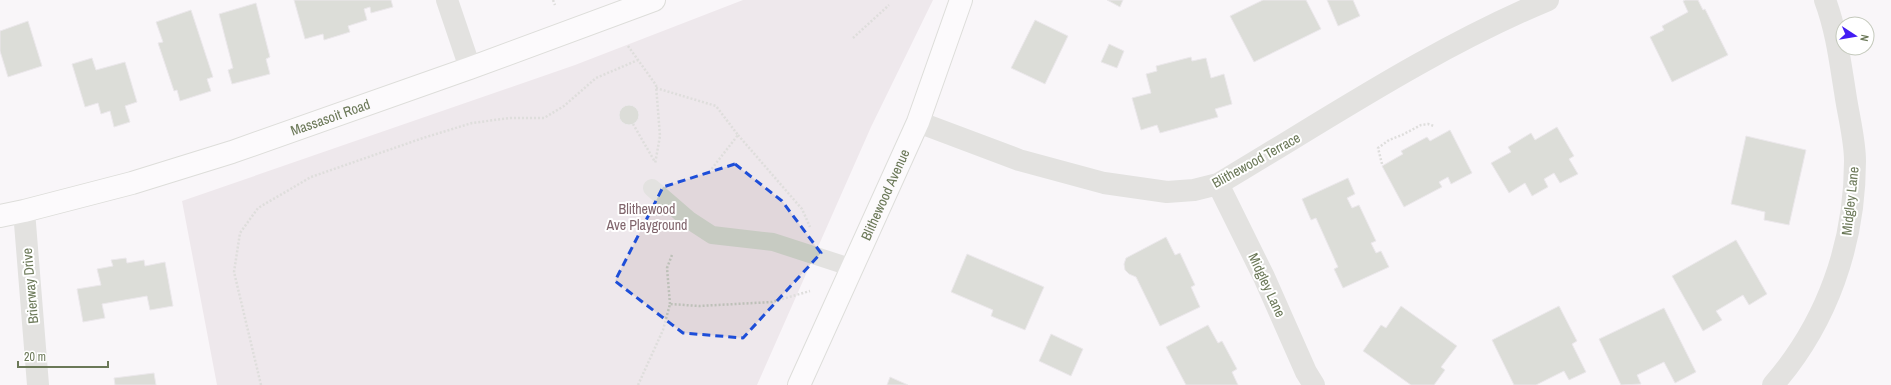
<svg xmlns="http://www.w3.org/2000/svg" width="1891" height="385" font-family="'Archivo Narrow',sans-serif">
  <style>
    .green { fill: #e1d7db }
    .building { fill: #b8beaf; stroke: #dbd8db }
    .lines { fill: none; stroke-linecap: round; stroke-linejoin: round }
    .secondary-casing { stroke: #bbc0b4; stroke-width: 24 }
    .path { stroke: #bdc0b8; stroke-width: 2.5; stroke-dasharray: 2 2; stroke-linecap: butt }
    .lane { stroke: #c7cbc2; stroke-width: 18 }
    .street { stroke: #c7cbc2; stroke-width: 22 }
    .secondary { stroke: #fff; stroke-width: 22 }
    .marked { fill: none; stroke: #1d4ed8; stroke-width: 3; stroke-dasharray: 8 5; stroke-linejoin: round }
    .labels { text-anchor: middle; dominant-baseline: central; stroke-width: 4; stroke-linejoin: round; paint-order: stroke }
    .street-label { font-size: 14px; fill: #6b7858; stroke: #fff }
    .park-label { font-size: 14px; fill: #80656c; stroke: #fff }
  </style>
  <rect width="100%" height="100%" fill="#f9f6f9"/>
  <path class="green" d="M743 0H933L871 127 757 385H217L182 201 575 65Z"/>
  <path class="building" d="M294 0H391L393 7 371 13 370 7 364 9 367 20 348 26 350 32 324 40 323 34 305 39Z
    M1107 0H1123L1120 7Z
    M1263 0H1306L1321 29 1254 62 1230 16Z
    M1327 0H1353L1360 16 1338 26Z
    M1685 0H1698L1703 10 1705 9 1728 55 1672 82 1650 37 1664 30 1662 26 1688 12 1683 1Z
    M256 3 270 57 266 59 270 74 232 84 228 70 233 68 219 14Z
    M191 10 213 77 207 79 211 91 180 101 177 90 174 91 158 43 163 42 156 22Z
    M1035 20 1068 36 1045 84 1011 68Z
    M28 21 42 66 8 77 0 51V31Z
    M1109 44 1124 51 1117 68 1101 62Z
    M1191 57 1192 61 1206 58 1211 78 1224 74 1232 104 1215 109 1218 117 1160 133 1157 125 1141 130 1132 98 1151 93 1146 74 1157 71 1156 66Z
    M92 58 96 70 125 62 137 102 125 106 130 122 114 127 110 111 101 114 98 103 85 107 72 64Z
    M619 115a10 10 0 1 1 20 0a10 10 0 1 1-20 0Z
    M1557 127 1574 156 1569 159 1578 174 1560 183 1554 173 1544 179 1548 187 1532 196 1525 183 1509 193 1491 163 1511 152 1508 147 1531 133 1535 140Z
    M1450 130 1472 173 1451 184 1448 177 1439 182 1442 187 1404 207 1382 166 1403 154 1401 151 1427 137 1430 141Z
    M1746 136 1806 150 1789 225 1764 220 1765 212 1731 204Z
    M1348 178 1355 194 1347 198 1352 208 1359 205 1376 241 1371 243 1376 253 1381 251 1389 267 1343 288 1334 269 1338 267 1316 218 1311 220 1302 199Z
    M1166 237 1175 255 1180 253 1195 285 1191 287 1200 307 1160 326 1136 277 1129 274 1125 270 1124 264 1126 258Z
    M1736 240 1767 294 1749 305 1743 295 1716 311 1722 320 1703 331 1672 276Z
    M967 254 1044 287 1025 330 991 316 993 310 951 292Z
    M126 258 127 263 144 260 145 266 165 262 173 306 150 310 147 296 102 304 105 318 83 322 77 289 101 285 97 269 113 266 111 260Z
    M1401 306 1457 346 1441 367 1445 370 1434 385H1411L1363 351 1381 325 1386 328Z
    M1559 306 1577 341 1572 344 1586 372 1569 380 1564 371 1536 385H1514L1492 340Z
    M1664 308 1696 372 1675 383 1664 362 1637 375 1641 384 1621 385 1599 339Z
    M1208 325 1218 343 1222 341 1237 369 1232 372 1238 385H1186L1166 347Z
    M1051 334 1083 349 1071 376 1039 361Z
    M154 373 156 385H115L114 378Z
    M890 377 908 385H887Z"/>
  <g class="lines">
    <defs>
      <g id="secondary">
        <path id="s1" d="M0 216 24 211 132 183 232 152 470 68 654 0"/>
        <path id="s2" d="M799 385 918 122 961 0"/>
      </g>
    </defs>
    <use href="#secondary" class="secondary-casing"/>
    <path class="path" d="M553 0 555 5
      M853 38 889 5
      M628 46 656 85 660 136 655 164
      M656 88 716 106 738 135 710 171
      M633 124 655 162
      M738 135 802 209 810 227
      M1382 164 1378 148 1389 140 1402 135 1421 125 1428 124 1434 126
      M670 304 667 268 672 255
      M261 385 234 272 240 233 258 208 311 177 423 138 472 123 510 118H544L564 106 596 78 638 60
      M638 385 663 330 670 304 699 306 772 302 810 291"/>
    <path class="lane" d="M652 188 689 220 712 235 773 242 853 268"/>
    <path class="street" d="M447 0 470 68
      M918 122 1019 160 1104 183 1167 192 1194 190 1218 184C1326 120 1431 49 1548 0
      M1218 184 1264 277 1306 372 1314 385
      M24 211 38 385
      M1773 385C1827 323 1855 244 1855 161 1855 139 1848 114 1845 92 1840 61 1836 29 1825 0"/>
    <use href="#secondary" class="secondary"/>
  </g>
  <path d="M0 0H1891V385H0ZM735 164 782 201 821 253 743 338 683 333 615 281 663 187Z" fill="#f9f6f9" fill-opacity=".55" fill-rule="evenodd"/>
  <path class="marked" d="M735 164 782 201 821 253 743 338 683 333 615 281 663 187Z"/>
  <g class="labels">
    <g class="street-label">
      <text stroke="none"><textPath href="#s1" startOffset="345">Massasoit Road</textPath></text>
      <text transform="translate(1256 160) rotate(-29)">Blithewood Terrace</text>
      <text stroke="none"><textPath href="#s2" startOffset="209">Blithewood Avenue</textPath></text>
      <text transform="translate(1850 201) rotate(-84)">Midgley Lane</text>
      <text transform="translate(1267 285) rotate(65)">Midgley Lane</text>
      <text transform="translate(30 286) rotate(-95)">Brierway Drive</text>
    </g>
    <g class="park-label">
      <text x="647" y="209">Blithewood<tspan x="647" dy="16">Ave Playground</tspan></text>
    </g>
  </g>
  <g transform="translate(1855 36) rotate(102)"><circle r="19" fill="#ffffff" stroke="#c4c9bc"/>
  <path d="M0-3L7 15L0 10L-7 15Z" fill="#431cf3"/>
  <text y="-6" font-size="11" font-weight="bold" text-anchor="middle" fill="#6b7858">N</text>
  </g>
  <path d="M18 361v6h90v-6" fill="none" stroke="#6b7858" stroke-width="2"/>
  <text x="24" y="361" font-size="12" fill="#6b7858" stroke="#ffffff" stroke-width="3" paint-order="stroke">20 m</text>
</svg>
